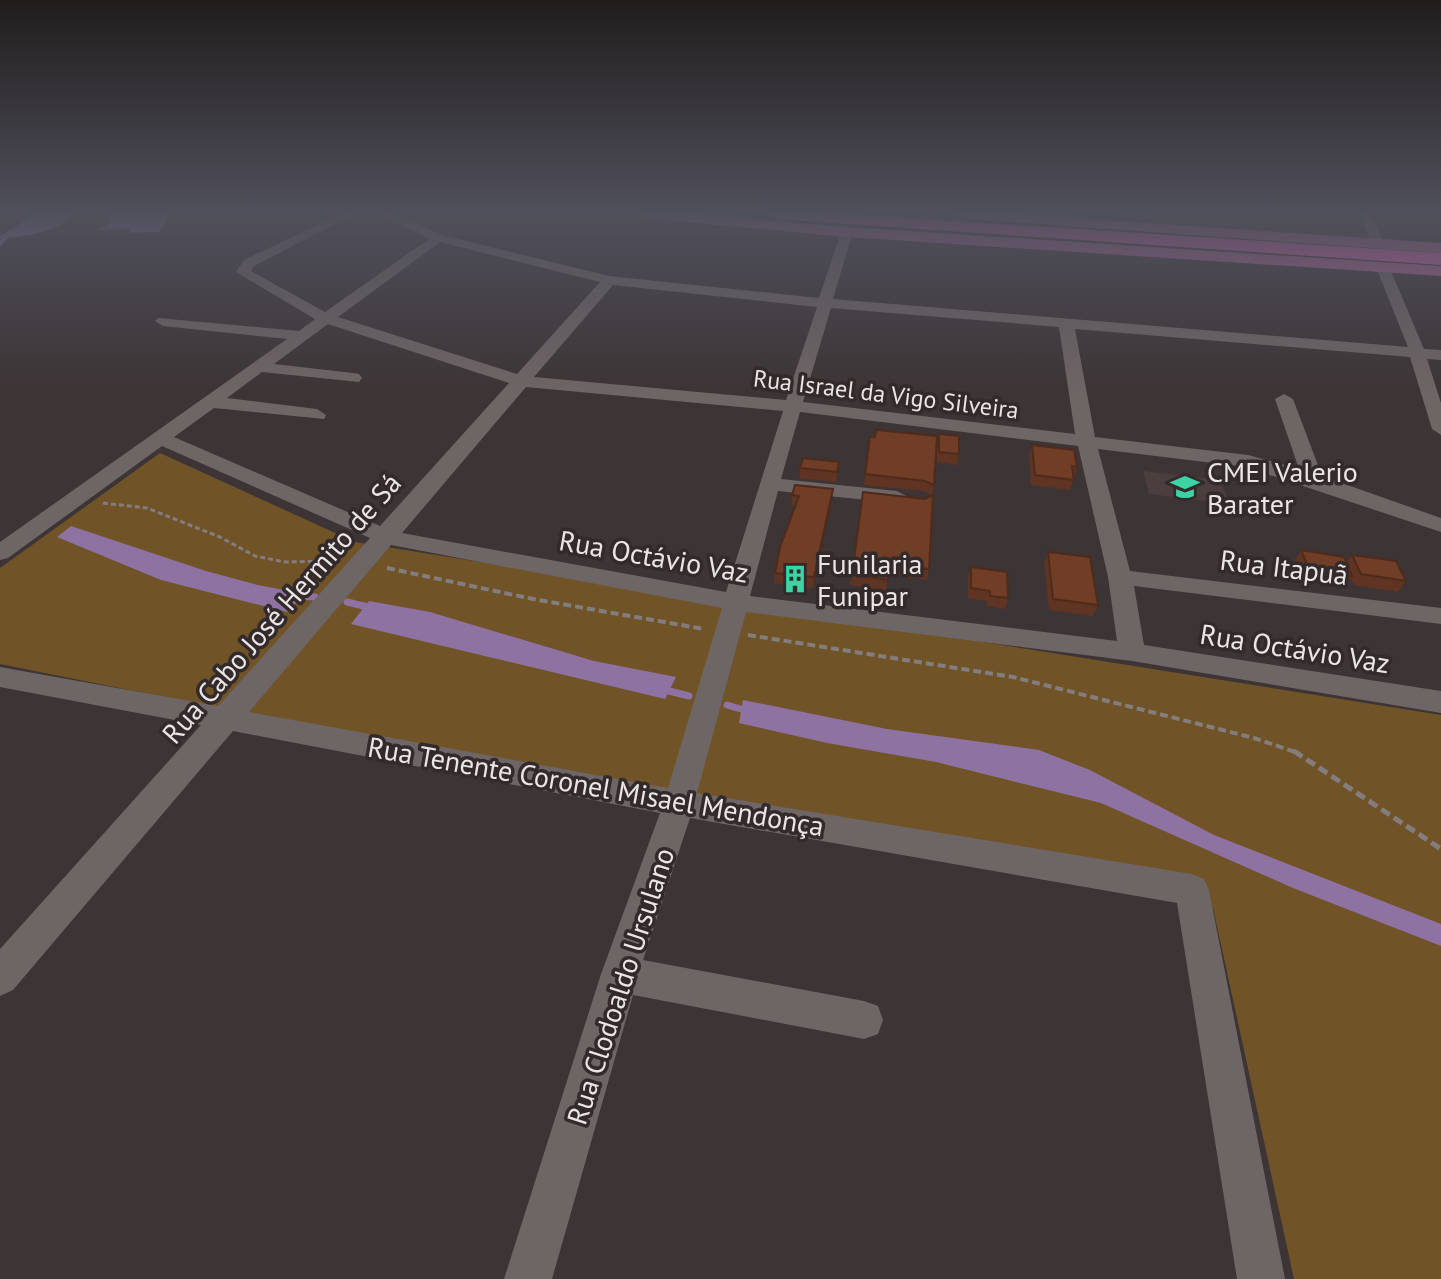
<svg xmlns="http://www.w3.org/2000/svg" width="1441" height="1279" font-family="'PT Sans',sans-serif">
  <style>
    .built { fill: #4c3d3e }
    .green { fill: #715328 }
    .water { fill: #8e72a2 }
    .lines { fill: none; stroke-linecap: round; stroke-linejoin: round }
    .stream { stroke: #8e72a2; stroke-width: 7 }
    .path-far2 { stroke: #837d7d; stroke-width: 3; stroke-dasharray: 5 3; stroke-linecap: butt }
    .path-far1 { stroke: #837d7d; stroke-width: 4; stroke-dasharray: 8 4; stroke-linecap: butt }
    .path { stroke: #837d7d; stroke-width: 5; stroke-dasharray: 10 5; stroke-linecap: butt }
    .minor { fill: #6e6565; fill-rule: evenodd }
    .major { fill: #ae6494; fill-rule: evenodd }
    .highway { fill: #d964b3; fill-rule: evenodd }
    .wall { fill: #603422 }
    .shaded-wall { fill: #4e2b1b }
    .building { fill: #703d27; stroke: #4e2b1b; stroke-width: 2 }
    .labels { text-anchor: middle; dominant-baseline: central; stroke-width: 7; stroke-linejoin: round; paint-order: stroke }
    .far-street-label { font-size: 24px; fill: #ebe6e6; stroke: #322a2b }
    .poi-label { font-size: 28px; fill: #ebe6e6; stroke: #322a2b; text-anchor: start }
    .street-label { font-size: 28px; fill: #ebe6e6; stroke: #322a2b }
  </style>
  <rect width="100%" height="100%" fill="#3c3435"/>
  <path class="built" d="M1143 471 1220 480 1234 515 1209 511 1205 501 1149 494Z"/>
  <path class="green" d="M160 453 355 542 1441 715V1279H1294L1213 908 0 664V568Z"/>
  <path class="water" d="M36 214H74L59 226 36 234 8 238 0 247V236Z
    M108 214H169L160 232 129 233V229L99 230 110 223Z
    M71 526 206 571 258 585 305 594 287 612 161 580 57 537Z
    M369 601 430 612 594 661 676 677 665 699 351 624Z
    M743 700 887 729 1039 750 1090 770 1214 835 1441 924V946L1293 888 1101 803 936 762 827 743 739 723Z"/>
  <g class="lines">
    <path class="stream" d="M296 596 315 597
      M347 602 372 608
      M661 689 689 696
      M727 705 748 711"/>
    <path class="path-far2" d="M103 503 147 508 220 537 255 556 285 562 335 561
      M387 568 391 569"/>
    <path class="path-far1" d="M387 568 533 599 704 629
      M748 635 1013 677 1254 738 1298 753"/>
    <path class="path" d="M1294 751 1441 849"/>
    <path class="minor" d="M340 214H354L254 266 251 271 325 312 429 239 380 214H395L442 235 609 276 819 298 841 232 847 228 853 232 833 299 1408 347 1376 267 1388 264 1424 349 1441 350V360L1427 359 1441 403V435L1432 429 1410 357 1075 329 1095 437 1248 455 1299 469 1275 399 1284 394 1293 399 1322 476 1441 518V532L1246 467 1098 449 1130 571 1441 608V624L1134 586 1144 645 1441 691V713L1132 661 746 612 697 793 1192 874 1204 879 1209 890 1285 1279H1237L1177 903 690 818 643 960 864 1001 878 1006 883 1020 878 1034 864 1039 633 995 552 1279H504L601 974 660 813 233 731 13 990 0 996V949L201 725 0 687V667L218 706 370 538 162 446 8 558 0 560V542L287 339 163 326 155 321 158 318 299 331 315 319 236 272 244 260ZM440 242 600 282 517 374 338 317ZM613 285 817 307 786 400 534 377ZM831 308 1059 327 1075 434 803 402ZM328 324 509 383 380 526 174 437 214 408 324 419 326 415 317 409 227 398 262 372 359 382 362 378 359 374 353 373 274 364ZM526 387 783 411 726 592 402 533ZM800 412 1078 446 1108 577 1117 641 750 596 778 491 897 503 908 497 897 491 781 479ZM391 545 722 608 668 788 249 712Z
      M1359 214H1371L1384 243 1383 246H1373Z"/>
    <path class="major" d="M638 214H690L847 227 1441 266V276L847 237 645 218Z
      M949 214H1013L1441 243V253L956 218Z"/>
    <path class="highway" d="M769 214H849L1441 253V265L778 219Z"/>
  </g>
  <path class="wall" d="M939 434 959 454 957 465 937 462V444Z
    M870 437 934 485 932 495 923 491 864 485Z
    M1032 445 1077 467 1070 490 1031 485 1029 455Z
    M839 462 836 482 800 478V468Z
    M833 489 813 588 774 583 775 573 795 506 792 505V495Z
    M863 492 929 569 927 580 888 575 886 591 850 585Z
    M1301 550 1347 563 1352 555 1406 581 1398 592 1354 585 1351 578 1345 586 1302 580 1295 561Z
    M1048 552 1098 605 1093 616 1049 610 1044 562Z
    M971 567 1008 598 1005 609 987 606V601L968 598V577Z"/>
  <path class="shaded-wall" d="M833 489 832 500 813 588 814 577Z"/>
  <path class="building" d="M876 430 937 436 934 485 925 481 865 474 870 437H875Z
    M939 434 959 436V454L939 452Z
    M1032 445 1074 450 1077 467 1072 466 1074 480 1035 475Z
    M803 458 839 462 837 472 800 468Z
    M795 485 833 489 814 577 775 573 780 547 799 496 792 495Z
    M863 492 925 499 933 495 929 569 889 564 888 580 852 574Z
    M1301 550 1344 557 1352 576 1309 569Z
    M1048 552 1090 557 1098 605 1053 599Z
    M1352 555 1396 561 1406 581 1361 574Z
    M971 567 1007 572 1008 598 990 596V591L971 588Z"/>
  <linearGradient id="sky" x2="0" y2="1"><stop stop-color="#211d1d"/><stop offset="0.54" stop-color="#50505c"/><stop offset="1" stop-color="#50505c" stop-opacity="0"/></linearGradient>
  <rect width="1441" height="393" fill="url(#sky)"/>
  <defs>
    <symbol id="school-bare" viewBox="-9 -9 18 18"><path d="M0-5L7-2L0 1L-7-2ZM-4 1L0 2.5L4 1V4Q0 6-4 4Z" fill="#3cd4a4" stroke="#322a2b" stroke-width="2.5" paint-order="stroke"/></symbol>
    <symbol id="building-bare" viewBox="-9 -9 18 18"><path d="M-4-6H4V6H1V3H-1V6H-4ZM-2.5-4.3h1.7v1.8h-1.7ZM.8-4.3h1.7v1.8H.8ZM-2.5-1h1.7V.8h-1.7ZM.8-1h1.7V.8H.8Z" fill="#3cd4a4" stroke="#322a2b" stroke-width="2.5" paint-order="stroke"/></symbol>
  </defs>
  <g fill-rule="evenodd">
    <use href="#school-bare" x="1165" y="467" width="40" height="40"/>
    <use href="#building-bare" x="775" y="559" width="40" height="40"/>
  </g>
  <g class="labels">
    <g class="far-street-label">
      <text transform="translate(886 394) rotate(7)">Rua Israel da Vigo Silveira</text>
    </g>
    <g class="poi-label">
      <text x="1207" y="471">CMEI Valerio<tspan x="1207" dy="32">Barater</tspan></text>
      <text x="817" y="563">Funilaria<tspan x="817" dy="32">Funipar</tspan></text>
    </g>
    <g class="street-label">
      <text transform="translate(654 556) rotate(10)">Rua Octávio Vaz</text>
      <text transform="translate(1284 567) rotate(7)">Rua Itapuã</text>
      <text transform="translate(281 608) rotate(-49)">Rua Cabo José Hermito de Sá</text>
      <text transform="translate(1295 648) rotate(9)">Rua Octávio Vaz</text>
      <text transform="translate(596 786) rotate(10)">Rua Tenente Coronel Misael Mendonça</text>
      <text transform="translate(620 986) rotate(-72)">Rua Clodoaldo Ursulano</text>
    </g>
  </g>
</svg>
